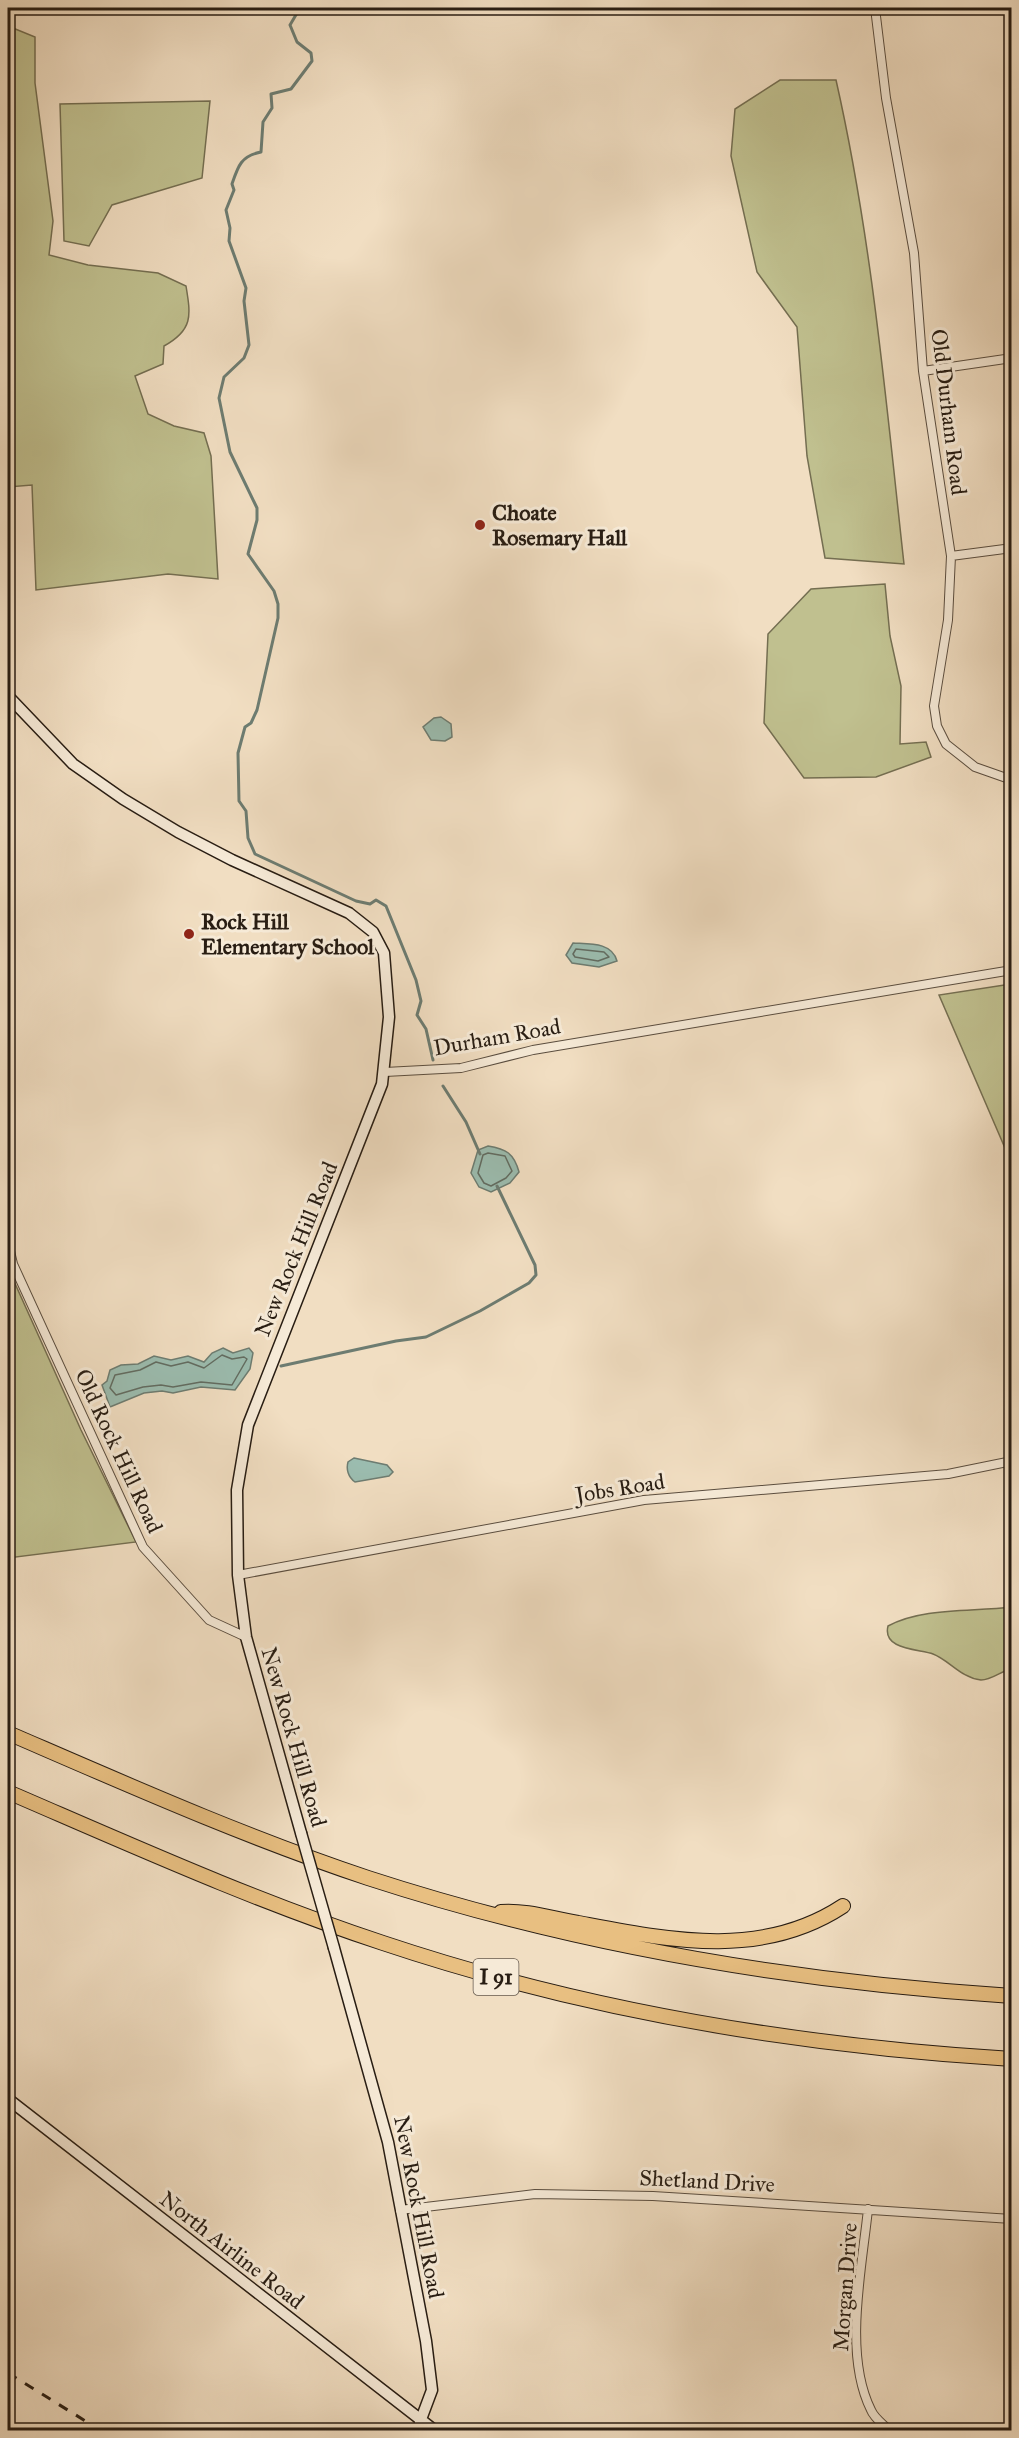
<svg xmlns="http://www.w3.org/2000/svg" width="1019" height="2438" font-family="'IM FELL Great Primer',serif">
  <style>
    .green { fill: #c0c08f; stroke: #746e51; stroke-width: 1.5 }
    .water { fill: #9bbcaf; stroke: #6d7c71; stroke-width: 1.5 }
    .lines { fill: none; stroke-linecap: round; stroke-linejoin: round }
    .shore { stroke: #626c61; stroke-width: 1.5 }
    .stream { stroke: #6d7c71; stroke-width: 3 }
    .minor-casing { stroke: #5a4d3f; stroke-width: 10 }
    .secondary-casing { stroke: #281d13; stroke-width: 13 }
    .motorway-casing { stroke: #281d13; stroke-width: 16 }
    .minor { stroke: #f6ead7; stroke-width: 8 }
    .secondary { stroke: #f6ead7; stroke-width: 10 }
    .motorway { stroke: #e8bf81; stroke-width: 14 }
    .rail { stroke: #281d13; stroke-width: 3; stroke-dasharray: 10 10; stroke-linecap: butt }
    .secondary-bridge-casing { stroke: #281d13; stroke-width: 13; stroke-linecap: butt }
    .secondary-bridge { stroke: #f6ead7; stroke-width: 10 }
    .poi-dot { fill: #8f2418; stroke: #f6ead7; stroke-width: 2 }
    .labels { text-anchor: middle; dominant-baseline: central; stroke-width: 6; stroke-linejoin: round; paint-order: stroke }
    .shield { fill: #f6ead7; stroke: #665a4e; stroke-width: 1.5 }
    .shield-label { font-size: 21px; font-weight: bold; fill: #281d13 }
    .street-label { font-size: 22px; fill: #281d13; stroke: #f6ead7 }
    .poi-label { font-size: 22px; font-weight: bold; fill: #281d13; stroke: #f6ead7; text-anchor: start }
  </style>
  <rect width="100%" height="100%" fill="#f1dec2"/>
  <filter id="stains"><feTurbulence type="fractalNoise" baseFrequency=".00333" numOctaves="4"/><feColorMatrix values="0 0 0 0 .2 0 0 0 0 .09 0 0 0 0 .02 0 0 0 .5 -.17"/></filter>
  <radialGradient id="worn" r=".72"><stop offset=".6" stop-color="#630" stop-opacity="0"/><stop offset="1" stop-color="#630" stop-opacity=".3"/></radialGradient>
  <path class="green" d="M8 26 35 37V83L53 221 49 255 88 265 158 273 186 286C191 316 193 330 164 346L163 364 135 376 148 414 174 426 204 433 211 456 218 579 168 574 36 590 32 485 8 487Z
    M780 80H836C872 239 886 402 904 564L825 558 807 456 797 327 757 272 731 156 735 109Z
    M210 101 202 178 112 205 89 246 64 241 60 104Z
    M885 584 890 636 901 686 900 744 926 742 931 757 876 777 804 778 764 723 768 634 811 589Z
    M1011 984H1012L1011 1162 939 995Z
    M8 1268 81 1430 136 1542 8 1558Z
    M1011 1607V1669C1001 1671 992 1680 981 1680 961 1678 949 1660 933 1654 919 1649 882 1650 888 1626 922 1607 974 1612 1011 1607Z"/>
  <path class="water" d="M441 717 451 724 452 737 445 741 431 740 423 727 434 718Z
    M573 943C589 944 612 942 617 961L599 967 572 963 566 955Z
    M488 1146C506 1149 514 1153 519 1172L510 1183 491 1192 479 1187 471 1173 478 1150Z
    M223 1348 233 1353 249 1348 253 1353 250 1369 235 1390 201 1387 173 1393 162 1391 144 1393 110 1407 102 1385 107 1381 110 1370 121 1365 138 1364 154 1356 171 1360 188 1356 204 1362 212 1353Z
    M354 1458 387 1465 393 1472 389 1476 355 1482C348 1477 346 1469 348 1462Z"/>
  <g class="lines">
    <path class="shore" d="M576 949 604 952 609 957 598 961 575 957 573 954Z
      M488 1153 505 1156 512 1171 506 1178 491 1186 484 1183 478 1173 483 1155Z
      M222 1355 232 1359 244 1357 247 1359 232 1385 201 1382 173 1387 161 1385 143 1387 116 1395 110 1388 115 1375 140 1370 156 1362 171 1366 188 1362 204 1368Z"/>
    <path class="stream" d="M300 8 290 25 297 42 311 53 312 61 291 89 271 94 272 108 263 122 261 152C241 156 238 166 232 184L234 190 226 210 230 228 229 241 246 288 244 301 249 345 244 358 224 377 219 398 230 452 257 508V520L248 554 274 591 278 604V618L257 710 251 723 245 727 238 753 239 801 246 811 248 838 255 854 356 901 370 904 376 900 386 906 416 980 421 1001 417 1015 426 1029 433 1060
      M443 1086 466 1122 480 1154
      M281 1366 396 1341 426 1337 480 1311 529 1283 536 1275 535 1265 497 1186"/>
    <defs>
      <path id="minor" d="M875 8 886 98 914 253 923 371 951 556 948 620 934 706 937 726 946 744 975 767 1012 780
        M923 371 1012 358
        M951 556 1012 548
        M385 1072 461 1068 533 1050 1012 970
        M8 1243 13 1264 143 1547 209 1620 246 1637
        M238 1575 644 1500 948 1474 1012 1461
        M868 2209C862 2269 843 2354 871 2410 874 2418 883 2424 889 2430
        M400 2210 535 2194 653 2196 1012 2219"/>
      <path id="secondary" d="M8 696 73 764 123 799 178 832 232 860 349 913 373 932 384 953 389 1017 382 1084 248 1425 237 1490 238 1575 246 1637 301 1833
        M334 1948 388 2142 426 2341 432 2390 420 2422
        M8 2099 434 2430"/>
      <path id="motorway" d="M8 1733C126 1784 245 1837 368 1878 577 1946 792 1982 1012 1996
        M8 1792C131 1845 255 1901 383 1943 586 2011 798 2046 1012 2059
        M501 1912C527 1910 553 1919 578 1923 669 1940 761 1960 843 1906"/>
    </defs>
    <use href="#minor" class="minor-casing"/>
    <use href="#secondary" class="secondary-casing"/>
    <use href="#motorway" class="motorway-casing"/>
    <use href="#minor" class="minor"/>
    <use href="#secondary" class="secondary"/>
    <use href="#motorway" class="motorway"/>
    <path class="rail" d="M8 2373 100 2430"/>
    <defs>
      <path id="secondary-bridge" d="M301 1833 334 1948"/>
    </defs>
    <use href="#secondary-bridge" class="secondary-bridge-casing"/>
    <use href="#secondary-bridge" class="secondary-bridge"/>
  </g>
  <g class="poi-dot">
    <circle cx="480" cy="525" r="6"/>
    <circle cx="189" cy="934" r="6"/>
  </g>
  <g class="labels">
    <rect class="shield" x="473.5" y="1959" width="45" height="36" rx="4.5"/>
    <g class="shield-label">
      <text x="496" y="1977">I 91</text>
    </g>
    <g class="street-label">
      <text transform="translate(949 412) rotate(83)">Old Durham Road</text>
      <text transform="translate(497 1037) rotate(-10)">Durham Road</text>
      <text transform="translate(296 1249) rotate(-68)">New Rock Hill Road</text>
      <text transform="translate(119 1451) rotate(65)">Old Rock Hill Road</text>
      <text transform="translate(620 1488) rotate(-9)">Jobs Road</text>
      <text transform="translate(294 1737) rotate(74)">New Rock Hill Road</text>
      <text transform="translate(707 2181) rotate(3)">Shetland Drive</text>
      <text transform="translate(419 2207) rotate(79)">New Rock Hill Road</text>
      <text transform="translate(232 2250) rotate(38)">North Airline Road</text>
      <text transform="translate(845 2287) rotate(-86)">Morgan Drive</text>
    </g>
    <g class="poi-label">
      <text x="492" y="512">Choate<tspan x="492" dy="25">Rosemary Hall</tspan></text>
      <text x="201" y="921">Rock Hill<tspan x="201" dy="25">Elementary School</tspan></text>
    </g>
  </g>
  <rect width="1019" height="2438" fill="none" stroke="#f1dec2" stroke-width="30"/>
  <rect x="9" y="9" width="1001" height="2420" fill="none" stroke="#281d13" stroke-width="3"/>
  <rect x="15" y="15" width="989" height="2408" fill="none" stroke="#281d13" stroke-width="1.5"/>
  <rect width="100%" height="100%" filter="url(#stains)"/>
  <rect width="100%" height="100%" fill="url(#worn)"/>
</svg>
